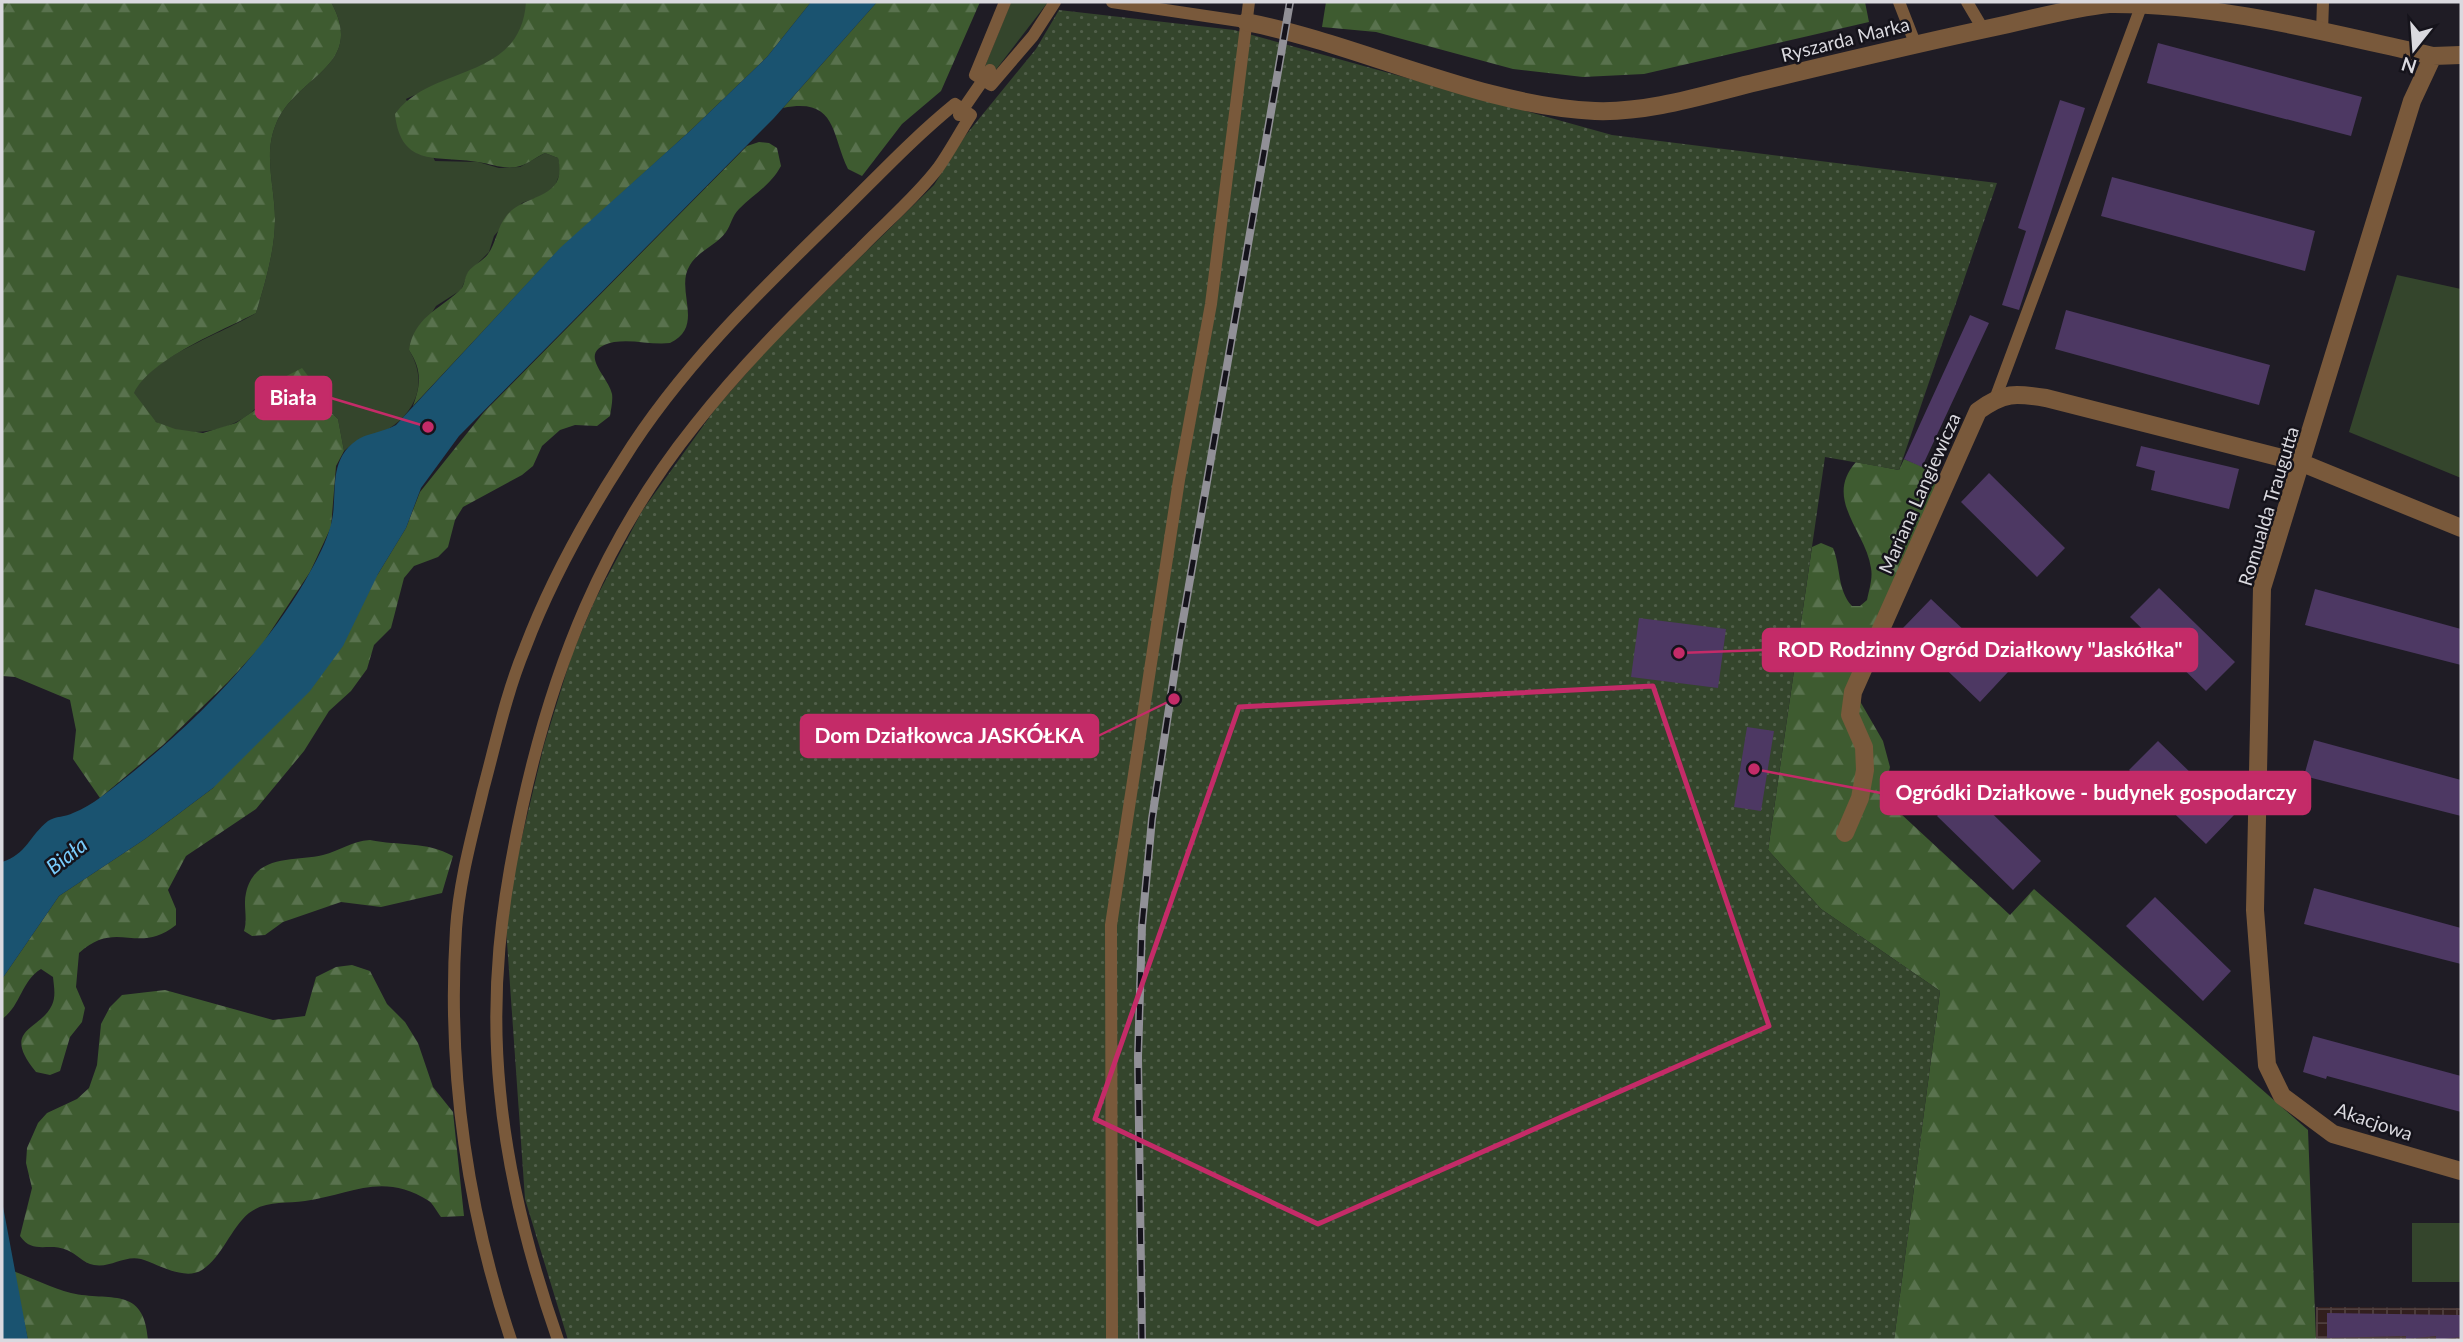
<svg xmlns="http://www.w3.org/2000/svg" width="2463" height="1342" font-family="Lato,sans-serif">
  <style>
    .industrial { fill: url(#industrial-grid) }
    .green { fill: #34452c }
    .forest { fill: url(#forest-firs) }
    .garden { fill: url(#garden-dots) }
    .water { fill: #1a5370 }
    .building { fill: #4d3863 }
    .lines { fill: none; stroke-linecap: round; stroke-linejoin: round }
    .service { stroke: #79593b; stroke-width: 12 }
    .minor { stroke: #79593b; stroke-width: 18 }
    .rail-casing { stroke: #919097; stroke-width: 8 }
    .rail { stroke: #15131b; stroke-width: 5; stroke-dasharray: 16; stroke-linecap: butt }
    .marked { fill: none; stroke: #c42b68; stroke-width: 5; stroke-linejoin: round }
    .labels { text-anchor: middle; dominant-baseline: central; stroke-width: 5; stroke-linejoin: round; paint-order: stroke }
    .street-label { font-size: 19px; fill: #dad9df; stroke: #15131b }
    .water-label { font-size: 21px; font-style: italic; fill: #79ccfc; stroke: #15131b }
    .leader { fill: none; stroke: #c42b68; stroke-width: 2.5 }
    .callout-dot { fill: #c42b68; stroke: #15131b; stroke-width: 2.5 }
    .callout { fill: #c42b68; stroke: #c42b68; stroke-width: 2.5 }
    .callout-label { font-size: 21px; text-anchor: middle; font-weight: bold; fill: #fff }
  </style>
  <defs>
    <pattern id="industrial-grid" width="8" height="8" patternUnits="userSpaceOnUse" patternTransform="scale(1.75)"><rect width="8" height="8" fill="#321f1e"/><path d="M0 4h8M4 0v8" fill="none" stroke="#4f3f3e"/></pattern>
    <pattern id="forest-firs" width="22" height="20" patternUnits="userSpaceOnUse" patternTransform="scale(1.75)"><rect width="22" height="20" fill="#3e5b30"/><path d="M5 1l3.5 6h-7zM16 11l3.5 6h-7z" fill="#59724e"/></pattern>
    <pattern id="garden-dots" width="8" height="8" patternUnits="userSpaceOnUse" patternTransform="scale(1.75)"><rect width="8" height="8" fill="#34452c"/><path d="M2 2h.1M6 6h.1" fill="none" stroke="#515f4a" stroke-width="1.8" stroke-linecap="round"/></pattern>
  </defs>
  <rect width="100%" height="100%" fill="#1f1c25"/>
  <path class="industrial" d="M2316 1307 2461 1308V1340H2316Z"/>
  <path class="green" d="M331 2H526C526 9 527 17 524 24 507 67 445 82 406 99L435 161 478 162 499 168 520 167 545 153 558 158 561 170 555 186 547 194 522 203 494 236 489 252 468 273 461 290 436 306 409 350C429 382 416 415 383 432 367 441 361 436 344 451L338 419 320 402 314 384 266 395C246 430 193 442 158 423 146 417 139 404 133 393 150 357 222 334 256 313 265 283 275 251 275 219 275 188 263 154 276 124 296 75 367 67 331 2Z
    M1011 2H1048L991 76 983 71Z
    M2397 275 2461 289V478L2349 432Z
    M2412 1223H2461V1282H2412Z"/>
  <path class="forest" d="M2 2H331C367 67 296 75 276 124 263 154 275 188 275 219 275 251 265 283 256 313 222 331 150 359 134 393L156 422 175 429 203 433 236 423 258 408 281 379 302 368 314 384 320 402 338 419 344 451 336 466 331 527 310 572 261 646 228 682 163 745 100 798 73 759 76 730 70 700 15 677 2 676Z
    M526 2H811L767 57 690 131 556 253 413 406C421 384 422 370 409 350 414 318 438 310 459 291 465 287 464 278 468 272 473 265 483 261 488 254 496 243 497 227 507 215 526 193 568 200 558 158L545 153C536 157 525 166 516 167 501 169 492 164 478 162 439 155 401 169 395 114 431 64 521 82 526 2Z
    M877 2H980L941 91 902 124 862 176 848 169C831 134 837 97 783 108Z
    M1326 2H1865L1869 22 1644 74 1583 77 1513 69 1376 32 1322 27Z
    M759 142 769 143 777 148 781 166C770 186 755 193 739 209 732 216 731 225 726 232 716 246 699 250 690 265 674 290 706 326 670 343 651 345 633 339 614 342 574 351 608 375 612 394 613 401 611 409 610 416L597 426 575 425 560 430 542 446 533 466 522 475 463 507 455 520 448 547 438 557 414 566 404 578 391 628 374 645 367 669 351 691 329 711 304 751 256 809 186 856 168 890 176 909V925C137 956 117 918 79 953L76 987 85 1008 82 1022 70 1037 60 1071 50 1075 36 1072C0 1028 40 1031 52 1005 56 996 54 987 53 977L41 969C21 981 21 1006 2 1019V979L59 896 145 839 213 788 378 574 406 528 420 492 484 412 747 146Z
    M1904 459 1948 477 1861 672V703L1883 741 1890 767 1885 789 1887 801 2010 915 2034 889 2308 1130 2316 1340H1894L1940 991 1821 909 1768 850 1812 547 1821 543 1833 548C1841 567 1837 590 1852 606H1860L1867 600C1869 590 1873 578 1871 568 1866 531 1823 499 1856 462L1899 470Z
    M370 840C399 846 426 841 453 856L442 893 381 907 341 902 283 922 265 935 252 936 244 931C248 918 243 905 246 893 255 853 295 862 323 855 340 851 351 841 370 840Z
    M352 965 370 971 387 1004 405 1022 418 1043 433 1087 453 1112 464 1216 441 1217C437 1212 433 1204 429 1201 382 1171 350 1195 305 1201 286 1204 266 1200 249 1213 230 1229 223 1256 202 1270 184 1281 158 1264 141 1259 124 1255 111 1268 94 1265 83 1263 77 1254 67 1250 48 1242 33 1255 20 1236L32 1188 26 1163 27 1148 38 1123 47 1113 77 1099 89 1088 97 1065 101 1024 110 1007 122 995 165 990 273 1020 305 1016 316 977 336 967Z
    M13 1271C32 1278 52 1288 71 1293 110 1302 144 1285 148 1340H28Z"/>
  <path class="garden" d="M1059 10 1234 30 1612 135 1997 183 1899 470 1825 457 1768 850 1821 909 1940 991 1894 1340H568L525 1199 506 928 516 862 544 745 572 654 595 600 642 511 716 408 773 343 934 185 965 136 1036 49Z"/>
  <path class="water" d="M811 2H877L774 118 459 436 421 488 406 528 378 574 343 646 310 691 213 788 145 839 59 896 2 979V862C26 855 30 835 48 821 55 816 66 817 73 813 83 809 93 803 101 797 179 738 263 658 310 572 318 558 326 542 330 528 340 497 325 462 357 440 365 434 383 432 396 425L560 248 690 131 767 57Z
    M2 1201 28 1340H2Z"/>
  <path class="building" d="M2158 43 2362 97 2351 136 2147 83Z
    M2060 100 2085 108 2019 310 2002 305 2026 231 2018 228Z
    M2112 177 2315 231 2305 271 2101 216Z
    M2066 310 2270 365 2259 405 2055 349Z
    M1970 315 1989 323 1922 467 1904 459Z
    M2141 446 2239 469 2229 509 2151 490 2155 471 2136 466Z
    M1989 473 2065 548 2037 577 1961 502Z
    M2159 588 2235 662 2206 691 2130 617Z
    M2315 589 2461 629V665L2305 625Z
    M1931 599 2008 672 1980 702 1903 628Z
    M1639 618 1726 629 1718 688 1631 677Z
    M1747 727 1774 731 1761 811 1734 807Z
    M2314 740 2461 780V816L2304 776Z
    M2158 741 2234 815 2206 844 2129 770Z
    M1965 787 2041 861 2013 890 1937 816Z
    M2314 888 2461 928V964L2304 924Z
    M2155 897 2231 971 2203 1001 2126 926Z
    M2313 1036 2461 1076V1112L2327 1076 2326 1079 2303 1072Z
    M2327 1313 2461 1315V1337L2436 1340V1336L2406 1339V1336L2327 1338Z"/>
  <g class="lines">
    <path class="service" d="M1005 2 975 75 991 85 1033 36 1055 2
      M1112 2 1246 22
      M1899 2 1915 43
      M1967 2 1983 29
      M2322 32 2323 2
      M959 115 990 70
      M1995 399 2142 4
      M511 1340C467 1208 447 1069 456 929 459 882 472 836 483 790 496 742 506 694 525 648 550 582 585 519 623 460 680 368 760 291 837 216 878 176 911 140 955 104L971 115C960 132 950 151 938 168 916 197 886 222 861 248 803 305 745 361 695 425 603 540 553 666 522 808 501 904 490 992 500 1091 508 1176 530 1260 558 1340
      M1112 1340 1111 925 1179 480 1211 304 1249 2"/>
    <path class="minor" d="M1246 22C1360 44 1480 106 1595 111 1649 113 1704 95 1757 82 1836 63 1915 44 1995 27 2032 19 2071 8 2109 4 2217 3 2328 33 2433 56L2461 55
      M2433 56 2412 101 2262 588 2255 910 2267 1065 2282 1096 2333 1134 2461 1171
      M1845 833 1860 798 1865 770 1864 747 1850 715 1853 692 1978 411C2004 392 2015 393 2046 398L2302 463 2461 528"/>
    <defs>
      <path id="rail" d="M1142 1340 1138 1057 1142 926 1152 819 1179 643 1290 2"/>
    </defs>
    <use href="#rail" class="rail-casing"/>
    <use href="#rail" class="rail"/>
  </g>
  <path class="marked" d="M1653 686 1769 1026 1318 1224 1095 1119 1239 707Z"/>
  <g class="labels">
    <g class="street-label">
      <text transform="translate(1845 39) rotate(-14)">Ryszarda Marka</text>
      <text transform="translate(1919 493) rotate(-66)">Mariana Langiewicza</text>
      <text transform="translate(2268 506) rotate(-73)">Romualda Traugutta</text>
      <text transform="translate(2374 1121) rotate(19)">Akacjowa</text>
    </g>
    <g class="water-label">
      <text transform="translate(66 855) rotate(-38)">Biała</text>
    </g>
  </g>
  <path class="leader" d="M428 427L331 398M1679 653L1763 650M1174 699L1098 736M1754 769L1881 793"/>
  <g class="callout-dot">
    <circle cx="428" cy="427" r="7"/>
    <circle cx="1679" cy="653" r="7"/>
    <circle cx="1174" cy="699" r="7"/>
    <circle cx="1754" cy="769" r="7"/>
  </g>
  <g class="callout">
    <rect x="256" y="377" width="75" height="42" rx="7"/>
    <rect x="1763" y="629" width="434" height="42" rx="7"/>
    <rect x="801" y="715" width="297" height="42" rx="7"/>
    <rect x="1881" y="772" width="429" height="42" rx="7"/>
  </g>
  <g class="callout-label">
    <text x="293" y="405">Biała</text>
    <text x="1980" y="657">ROD Rodzinny Ogród Działkowy "Jaskółka"</text>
    <text x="949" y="743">Dom Działkowca JASKÓŁKA</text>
    <text x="2096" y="800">Ogródki Działkowe - budynek gospodarczy</text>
  </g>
  <rect width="2463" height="1342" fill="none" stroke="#dad9df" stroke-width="7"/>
  <g transform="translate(2414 49) rotate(197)" stroke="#15131b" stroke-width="5" paint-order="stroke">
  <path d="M0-5L12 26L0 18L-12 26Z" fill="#dad9df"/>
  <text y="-10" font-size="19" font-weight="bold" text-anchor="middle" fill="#dad9df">N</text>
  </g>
</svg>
